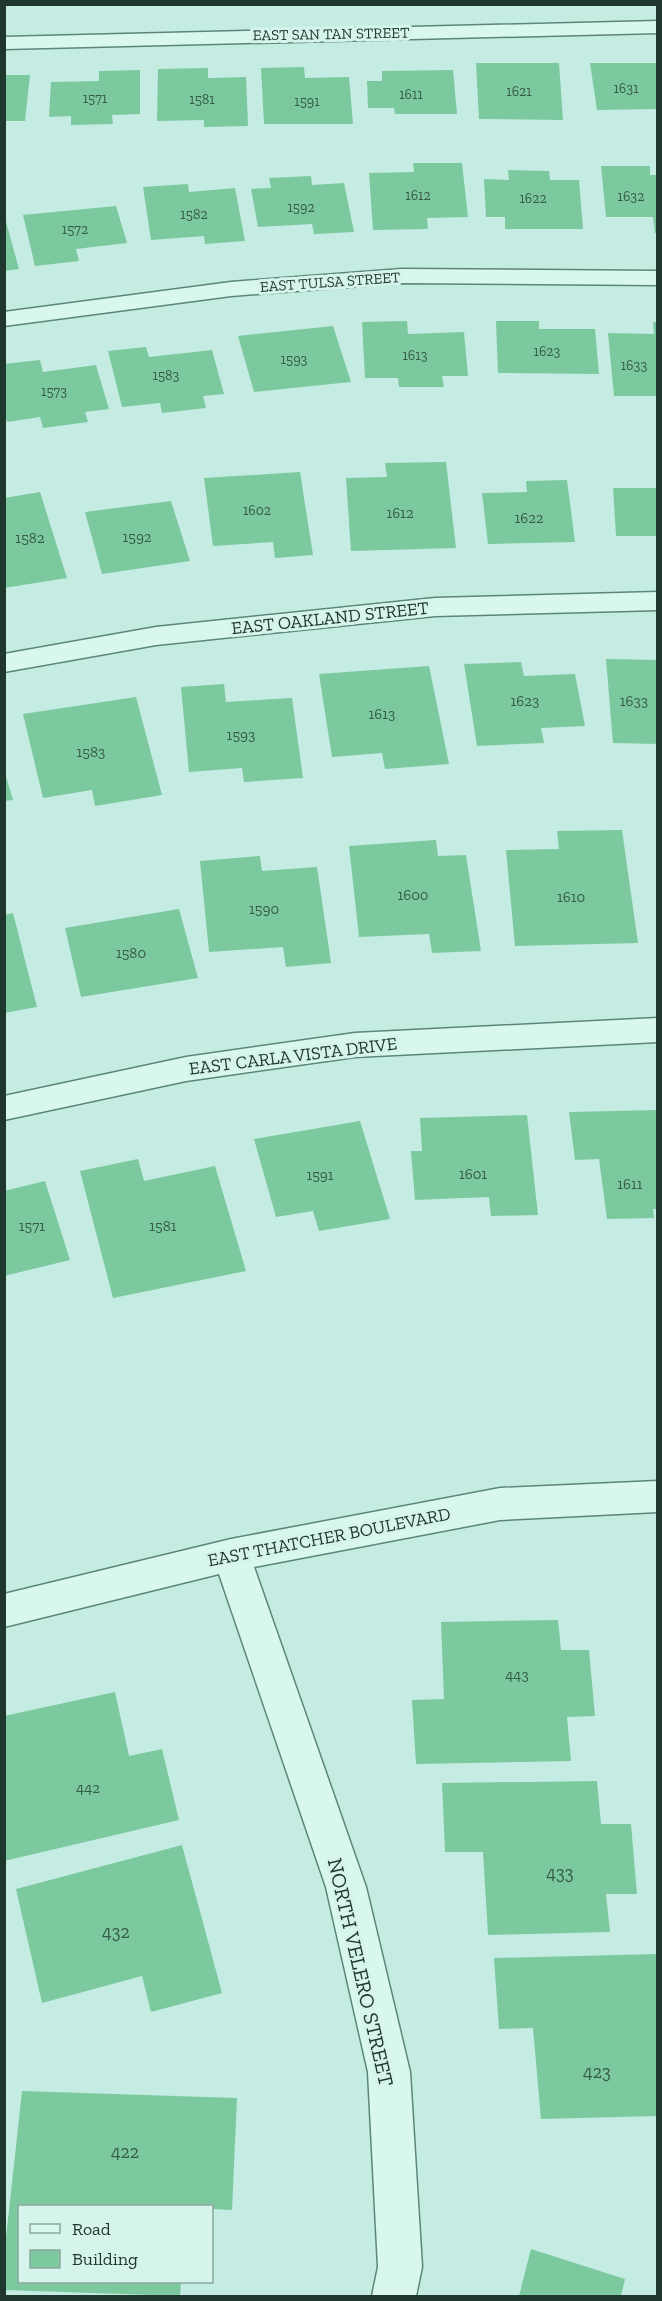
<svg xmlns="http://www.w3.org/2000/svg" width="662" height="2301" font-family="'Zilla Slab',serif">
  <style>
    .building { fill: #7cc9a0 }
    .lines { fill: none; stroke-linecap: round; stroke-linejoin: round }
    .minor-casing { stroke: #5c8774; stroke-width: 3 }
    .minor { fill: #d8f7ef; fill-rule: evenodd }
    .labels { text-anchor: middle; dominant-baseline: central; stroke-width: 6; stroke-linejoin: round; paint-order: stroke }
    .far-number-label { font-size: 14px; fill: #365c49 }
    .far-street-label { font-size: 15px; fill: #1f372c; stroke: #d4f4ec }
    .number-label { font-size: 15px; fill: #365c49 }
    .street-label { font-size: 18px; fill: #1f372c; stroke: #d4f4ec }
    .near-number-label { font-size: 18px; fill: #365c49 }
    .near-street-label { font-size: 21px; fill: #1f372c; stroke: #d4f4ec }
  </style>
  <rect width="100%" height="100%" fill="#c5ece2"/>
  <path class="building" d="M476 63H559L563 120 479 119Z
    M590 63H657L658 109 597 110Z
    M304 67 305 78 349 77 353 124H264L261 68Z
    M208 68V78L246 77 248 126 204 127V120L157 121 158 69Z
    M140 70V114L112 115 113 124 71 125V116L49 117 51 82 99 81V71Z
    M453 70 457 114H395L394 108H368L367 81H382V71Z
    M4 75H30L25 121H4Z
    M413 163H462L468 217 427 218 428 229 373 230 369 173 414 172Z
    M601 166H650V175H658V233H655L653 217H606Z
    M508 170 549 171 550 180H579L583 229H505V217H486L484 179 509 180Z
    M311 176 312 185 344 183 354 232 314 234 312 224 258 227 251 189 271 188 269 178Z
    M188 184 189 192 235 188 245 241 205 244 204 236 151 240 143 187Z
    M116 206 127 243 76 249 79 261 35 266 23 215Z
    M4 218H5L19 269 4 271Z
    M407 321 408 334 464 332 468 376H442L444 387H399L398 378H365L362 322Z
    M496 321H539V329H595L599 374 498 373Z
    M653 322H658V396H614L608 333 654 334Z
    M333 326 351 382 254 392 238 336Z
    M146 347 149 357 212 350 224 394 203 396 206 408 162 413 160 403 122 407 108 351Z
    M40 360 43 372 96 365 109 409 85 412 88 422 43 428 40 417 7 422 4 411V364Z
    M446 462 456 548 351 551 346 478 387 477 385 463Z
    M300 472 313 555 275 558 273 542 213 546 204 478Z
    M567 480 575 542 488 544 482 493 527 492 526 481Z
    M613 488H658V536H616Z
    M40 492 67 578 4 588V498Z
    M171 501 190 561 102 574 85 512Z
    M606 659 658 660V744L613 743Z
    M521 662 524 676 575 674 585 726 541 728 544 743 477 746 464 664Z
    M429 666 449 764 385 769 382 753 332 757 319 674Z
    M224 684 226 702 292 698 303 778 244 782 242 768 189 772 181 687Z
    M136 697 162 795 95 806 92 790 43 798 23 714Z
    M4 770 13 800 4 801Z
    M622 830 638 943 515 946 506 850 559 849 557 831Z
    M436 840 438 856 466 855 481 951 432 953 429 934 359 937 349 846Z
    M260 856 262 871 317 867 331 963 286 967 283 947 209 952 200 861Z
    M179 909 198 978 81 997 65 928Z
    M13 913 37 1007 4 1013V915Z
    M658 1110V1209H653L654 1218 607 1219 599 1159 575 1160 569 1112Z
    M527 1115 538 1215 491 1216 489 1197 415 1200 411 1151H422L420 1118Z
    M360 1121 390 1219 319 1231 313 1211 276 1217 254 1139Z
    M138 1159 144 1181 215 1166 246 1271 113 1298 80 1171Z
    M45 1181 70 1260 4 1276V1191Z
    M558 1620 561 1650H589L595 1716 567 1717 571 1761 416 1764 412 1700 444 1699 441 1622Z
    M115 1692 129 1756 162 1749 179 1820 4 1861V1716Z
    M597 1781 601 1824H631L637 1894H606L610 1932 488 1935 483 1852H445L442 1783Z
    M182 1845 222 1993 151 2012 142 1976 42 2003 16 1889Z
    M658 1954V2116L541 2119 533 2028 499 2029 494 1958Z
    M22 2091 237 2098 232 2210 212 2209V2206H20V2282H181L180 2296 4 2290V2256Z
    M531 2249 625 2279 621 2296H519Z"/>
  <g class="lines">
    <defs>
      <path id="minor" d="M658 21V33L4 49V37Z
        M402 269 658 271V285L402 283 231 296 4 326V312L231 282Z
        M658 592V610L435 616 156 645 4 672V654L156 627 435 598Z
        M658 1018V1042L355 1057 186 1081 4 1120V1096L186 1057 355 1033Z
        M658 1481V1512L500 1520 254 1567 366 1887 410 2072 422 2267 416 2296H372L378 2267 368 2072 326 1887 219 1574 4 1627V1594L231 1539 500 1488Z"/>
    </defs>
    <use href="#minor" class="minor-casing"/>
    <use href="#minor" class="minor"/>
  </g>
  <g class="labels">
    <g class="far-number-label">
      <text x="626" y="88">1631</text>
      <text x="519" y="91">1621</text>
      <text x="411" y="94">1611</text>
      <text x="95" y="98">1571</text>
      <text x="202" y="99">1581</text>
      <text x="307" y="101">1591</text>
      <text x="418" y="195">1612</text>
      <text x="631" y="196">1632</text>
      <text x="533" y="198">1622</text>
      <text x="301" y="207">1592</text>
      <text x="194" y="214">1582</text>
      <text x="75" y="229">1572</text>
      <text x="547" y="351">1623</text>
      <text x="415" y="355">1613</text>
      <text x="294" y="359">1593</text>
      <text x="634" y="365">1633</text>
      <text x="166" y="375">1583</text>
      <text x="54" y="391">1573</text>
      <text x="257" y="510">1602</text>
    </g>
    <g class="far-street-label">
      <text transform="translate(331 34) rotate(-1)">EAST SAN TAN STREET</text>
      <text transform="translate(330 282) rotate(-4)">EAST TULSA STREET</text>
    </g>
    <g class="number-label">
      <text x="400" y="513">1612</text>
      <text x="529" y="518">1622</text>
      <text x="137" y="537">1592</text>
      <text x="30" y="538">1582</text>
      <text x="525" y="701">1623</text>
      <text x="634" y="701">1633</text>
      <text x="382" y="714">1613</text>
      <text x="241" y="735">1593</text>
      <text x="91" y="752">1583</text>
      <text x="413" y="895">1600</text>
      <text x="571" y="897">1610</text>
      <text x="264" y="909">1590</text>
      <text x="131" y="953">1580</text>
      <text x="473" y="1174">1601</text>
      <text x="320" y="1175">1591</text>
      <text x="630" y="1184">1611</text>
      <text x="32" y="1226">1571</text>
      <text x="163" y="1226">1581</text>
      <text x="517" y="1675">443</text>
      <text x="88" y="1788">442</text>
    </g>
    <g class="street-label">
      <text transform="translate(330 618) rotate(-6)">EAST OAKLAND STREET</text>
      <text transform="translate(293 1056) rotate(-7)">EAST CARLA VISTA DRIVE</text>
      <text transform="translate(329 1537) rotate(-11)">EAST THATCHER BOULEVARD</text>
    </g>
    <g class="near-number-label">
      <text x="560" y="1873">433</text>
      <text x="116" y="1932">432</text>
      <text x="597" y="2072">423</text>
      <text x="125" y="2152">422</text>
    </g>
    <g class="near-street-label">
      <text transform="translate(361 1972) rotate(77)">NORTH VELERO STREET</text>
    </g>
  </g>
  <rect width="662" height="2301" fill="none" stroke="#1f372c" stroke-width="12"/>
  <rect x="18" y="2205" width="195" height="78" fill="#d4f4ec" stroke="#8ca89f" stroke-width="1.5"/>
  <rect x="30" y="2224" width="30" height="9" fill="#d8f7ef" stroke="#8ca89f" stroke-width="1.5"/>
  <text x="72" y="2235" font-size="18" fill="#1f372c">Road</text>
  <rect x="30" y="2250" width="30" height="18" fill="#7cc9a0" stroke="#8ca89f" stroke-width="1.5"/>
  <text x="72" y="2265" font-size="18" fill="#1f372c">Building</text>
</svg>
